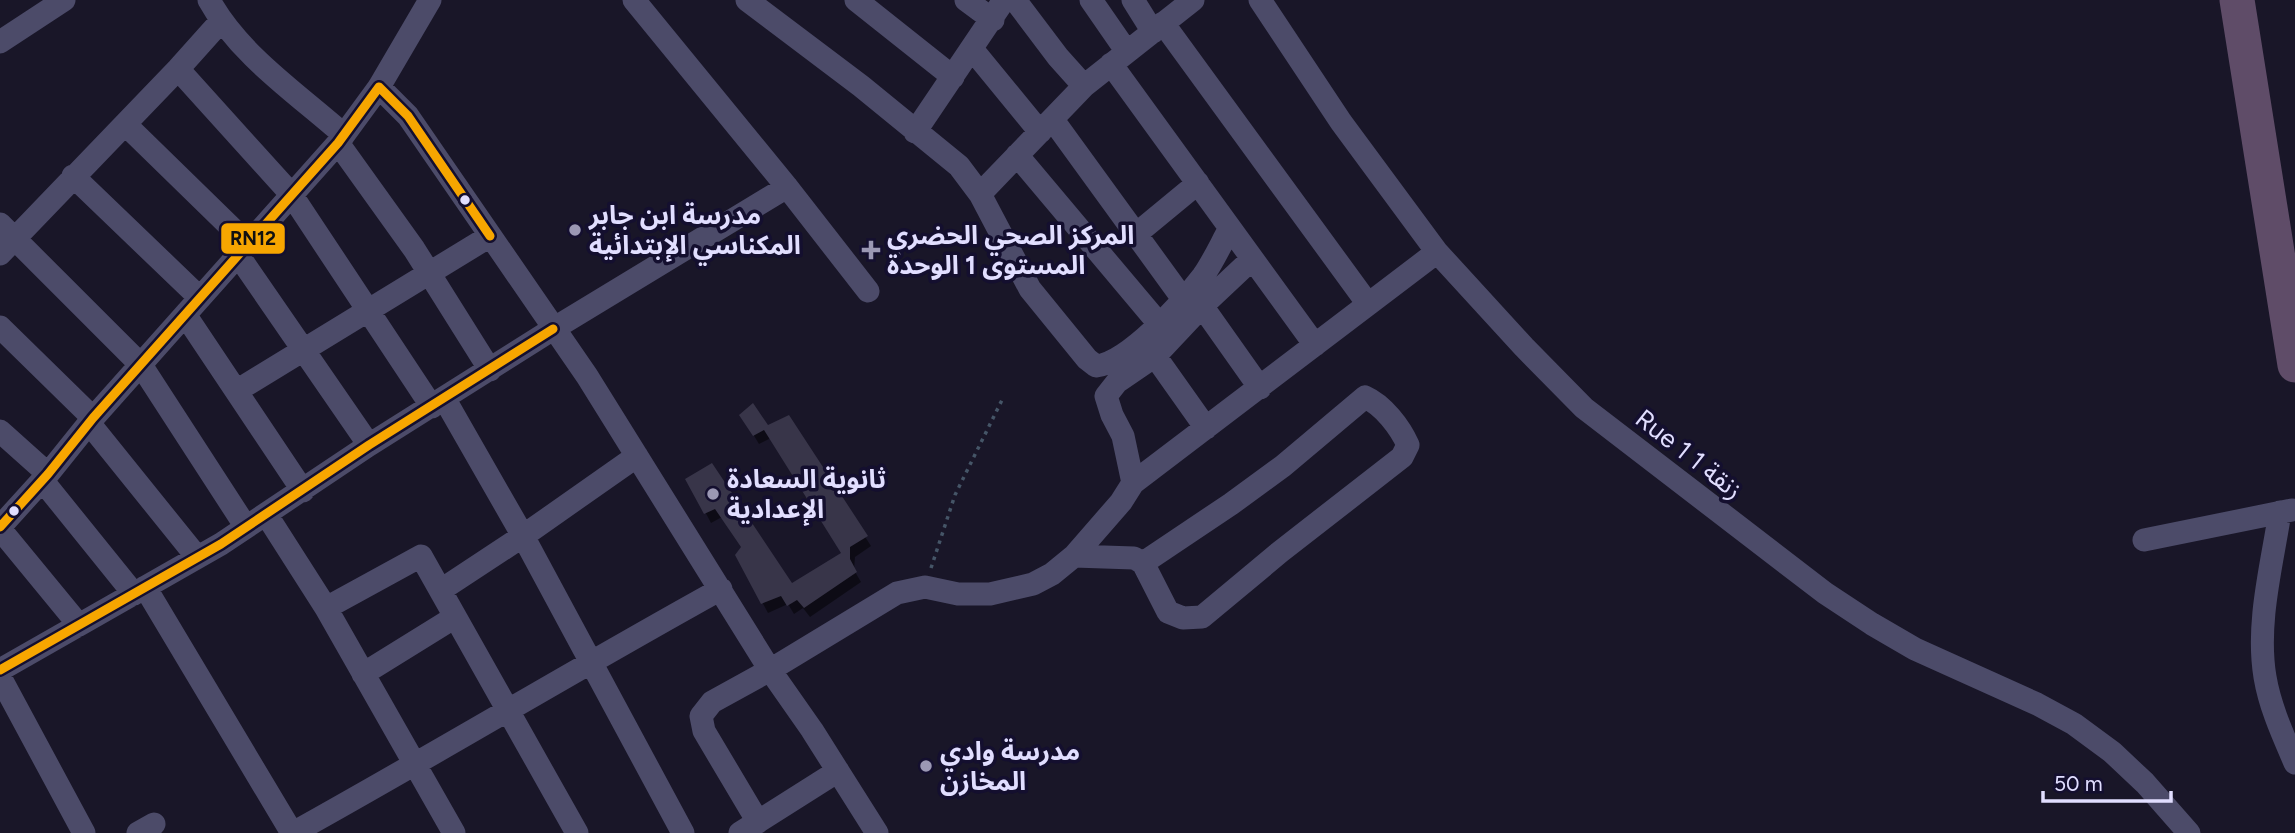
<svg xmlns="http://www.w3.org/2000/svg" width="2295" height="833" font-family="Figtree,'Noto Sans Arabic',sans-serif">
  <style>
    .shadow { fill: #0007 }
    .building { fill: #383549 }
    .lines { fill: none; stroke-linecap: round; stroke-linejoin: round }
    .path { stroke: #455567; stroke-width: 3.5; stroke-dasharray: 3.5 5; stroke-linecap: butt }
    .minor { stroke: #4c4b69; stroke-width: 23 }
    .highway { stroke: #5f4c68; stroke-width: 35 }
    .bus-1-casing { stroke: #140f2f; stroke-width: 14 }
    .bus-1 { stroke: #f7a600; stroke-width: 9 }
    .bus-dot { fill: #e1deff; stroke: #140f2f; stroke-width: 2.5 }
    .poi-dot { fill: #9b98b4; stroke: #140f2f; stroke-width: 2.5 }
    .labels { text-anchor: middle; dominant-baseline: central; stroke-width: 7; stroke-linejoin: round; paint-order: stroke }
    .poi-label { font-size: 26px; font-weight: bold; fill: #e1deff; stroke: #140f2f; text-anchor: start }
    .street-label { font-size: 26px; fill: #e1deff; stroke: #140f2f }
    .line-badge { stroke: #140f2f; stroke-width: 2.5 }
    .pale-badge-label { font-size: 19px; text-anchor: middle; font-weight: bold; fill: #111 }
  </style>
  <rect width="100%" height="100%" fill="#191628"/>
  <path class="shadow" d="M788 417 871 546 855 557 854 570 861 582 810 617 803 608 794 614 788 604 768 613 737 555 743 548 722 517 711 523 688 479 792 585 843 554 771 438 759 444 747 424 767 427Z"/>
  <path class="building" d="M753 403 768 425 789 415 868 536 850 547V559L857 572 804 608 797 600 787 606 781 596 761 604 735 555 741 547 715 509 704 514 685 479 712 463 792 583 841 553 764 430 753 436 739 415Z"/>
  <g class="lines">
    <path class="path" d="M931 568 955 495 1002 400"/>
    <path class="minor" d="M209 0C239 55 298 94 344 135
      M634 0 787 187 868 291
      M747 0 861 86 959 166 980 194 1030 289 1087 359 1096 366C1128 363 1183 302 1203 276 1213 262 1221 244 1230 228
      M856 0 953 77
      M966 0 993 20
      M1015 0 1058 57 1084 86
      M1091 0 1127 52
      M1133 0 1153 32
      M1260 0 1341 122 1437 252 1524 347 1584 408 1825 593 1872 624 1915 649 2037 704 2074 724 2112 752 2145 783 2189 833
      M1163 23 1368 304
      M0 42 64 0
      M972 49 1040 132
      M1111 64 1315 345
      M178 69 291 194 432 407
      M379 87 408 116 587 376 770 670 812 730 877 833
      M1053 120 1183 299
      M125 124 248 244
      M915 132 1004 0
      M338 143 414 249 490 370
      M1017 155 1160 325
      M73 176 200 298
      M980 194 1084 86 1193 0
      M0 224 141 365 246 527
      M1135 235 1198 183
      M0 254 178 69 221 21
      M238 255 369 445
      M1202 306 1260 388
      M186 316 303 491
      M0 327 93 418
      M1155 356 1206 428
      M238 390 490 236
      M444 398 523 536 683 833
      M89 423 197 557
      M0 431 48 474
      M42 480 134 594
      M1133 483 1123 436 1112 415 1106 396 1117 382 1155 356 1202 306 1252 259
      M2280 512C2272 565 2256 623 2265 677 2270 707 2283 735 2295 763
      M266 514 326 608 454 833
      M0 527 48 474 93 418 338 143 379 87 430 0
      M0 529 79 625
      M2144 540 2292 510
      M1074 556 1134 558 1143 563 1168 612 1183 618 1202 617 1280 552 1402 457 1408 445C1400 427 1383 405 1365 397L1283 466 1231 504 1143 563
      M145 587 292 833
      M441 590 523 536 637 456
      M326 608 421 556 577 833
      M0 670 221 544 369 445 553 329 787 187
      M363 674 455 617
      M0 677 84 833
      M758 822 704 731 701 716 712 702 770 670 897 593 925 587 958 594H990L1033 584 1052 574 1074 556 1121 502 1133 483 1437 252
      M138 833 154 824
      M293 833C437 753 578 668 721 589
      M740 833 838 771"/>
    <path class="highway" d="M2237 0 2295 365"/>
    <defs>
      <path id="bus-1" d="M0 527 48 474 93 418 338 143 379 87 408 116 490 236
        M0 670 221 544 369 445 553 329"/>
    </defs>
    <use href="#bus-1" class="bus-1-casing"/>
    <use href="#bus-1" class="bus-1"/>
  </g>
  <g class="bus-dot">
    <circle cx="465" cy="200" r="6"/>
    <circle cx="14" cy="511" r="6"/>
  </g>
  <g class="poi-dot">
    <circle cx="575" cy="230" r="7"/>
    <path d="M867.5 239.5h7v7h7v7h-7v7h-7v-7h-7v-7h7z"/>
    <circle cx="713" cy="494" r="7"/>
    <circle cx="926" cy="766" r="7"/>
  </g>
  <g class="labels">
    <g class="poi-label">
      <text x="589" y="215">مدرسة ابن جابر<tspan x="589" dy="30">المكناسي الإبتدائية</tspan></text>
      <text x="887" y="235">المركز الصحي الحضري<tspan x="887" dy="30">المستوى 1 الوحدة</tspan></text>
      <text x="727" y="479">ثانوية السعادة<tspan x="727" dy="30">الإعدادية</tspan></text>
      <text x="940" y="751">مدرسة وادي<tspan x="940" dy="30">المخازن</tspan></text>
    </g>
    <g class="street-label">
      <text transform="translate(1689 454) rotate(38)">Rue 1 زنقة 1</text>
    </g>
  </g>
  <rect class="line-badge" x="220" y="222" width="66" height="33" rx="7" fill="#f7a600"/>
  <g class="pale-badge-label">
    <text x="253" y="245">RN12</text>
  </g>
  <path d="M2043 791v10h128v-10" fill="none" stroke="#e1deff" stroke-width="3.5"/>
  <text x="2054" y="791" font-size="21" fill="#e1deff" stroke="#140f2f" stroke-width="5" paint-order="stroke">50 m</text>
</svg>
